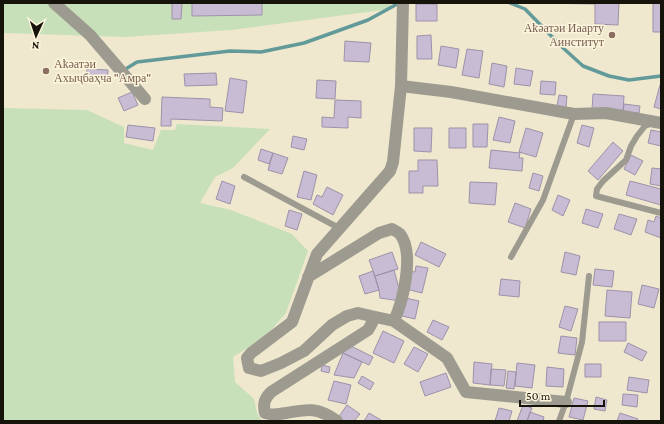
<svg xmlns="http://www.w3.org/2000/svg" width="664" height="424" font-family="'Crimson Pro',serif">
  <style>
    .green { fill: #c8e0b9 }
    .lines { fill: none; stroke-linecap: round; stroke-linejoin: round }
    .stream { stroke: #629a9a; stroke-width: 3.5 }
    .building { fill: #c7bcd4; stroke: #9d92a9 }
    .lane { stroke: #9d9b90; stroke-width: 6 }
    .street { stroke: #9d9b90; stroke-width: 12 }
    .education-dot { fill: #8d6e63; stroke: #fcf5db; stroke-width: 1.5 }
    .labels { text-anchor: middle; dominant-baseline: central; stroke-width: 3; stroke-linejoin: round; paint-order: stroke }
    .education-label { font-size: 12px; fill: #785e54; stroke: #fcf5db; text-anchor: end }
  </style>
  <rect width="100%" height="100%" fill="#efe8ce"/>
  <path class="green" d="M3 3H390V9L231 30 125 37 3 33Z
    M3 108 87 110 124 127V143L153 150 161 130H175L177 124 270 129 233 168 215 177 200 203 231 210 292 234 308 251 286 313 266 336 233 357 235 382 254 399 257 413 262 421H3Z"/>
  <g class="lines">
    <path class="stream" d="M510 3 525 9 562 47 583 66 609 76 629 80 661 76
      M124 70 137 62 230 51 261 52 304 43 368 20 399 3"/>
  </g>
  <path class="building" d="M172 3H182L181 19H172Z
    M192 3H262V15L192 16Z
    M540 3H619L618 25 595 24V4Z
    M653 3H661V32H653Z
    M416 4H437V21H416Z
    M431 35 432 59H417V36Z
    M345 41 371 43 369 62 344 61Z
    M441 46 459 49 456 68 438 65Z
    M467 49 483 51 479 78 462 75Z
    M492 63 507 66 504 87 489 84Z
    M516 68 533 71 530 86 514 84Z
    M87 69 108 70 107 82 87 81Z
    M216 73 217 85 185 86 184 74Z
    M230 78 247 81 243 113 225 111Z
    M317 80 336 81 335 99 316 98Z
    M541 81 556 82 555 95 540 94Z
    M660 85H661V109L654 107Z
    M132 92 138 105 124 111 118 98Z
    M593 94 624 96 623 112 592 110Z
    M559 95 567 96 566 107 557 106Z
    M162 97 210 99V107L223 108 222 121 171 119V126H161Z
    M335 100 361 101V118L348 117V128L322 127V117L334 118Z
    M624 104 640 106 639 113 623 112Z
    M499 117 515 121 510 143 493 140Z
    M473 124H488L487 147H473Z
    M128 125 155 128 153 141 126 137Z
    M582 125 594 128 589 147 577 143Z
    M414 128H432L431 152 414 151Z
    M449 128H466V148H449Z
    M526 128 543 133 536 157 519 152Z
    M651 130 661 132V146L648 143Z
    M293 136 307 139 304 150 291 147Z
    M613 142 623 151 598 180 588 171Z
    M261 149 273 153 269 164 258 160Z
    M491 150 520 153 519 158H523L522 171 489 168Z
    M273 153 288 158 282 174 268 170Z
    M631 155 643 161 635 175 624 169Z
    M418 160H437L438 186H423V193H409V171H418Z
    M652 168 661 169V186L650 184Z
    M304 171 317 175 311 200 297 197Z
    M533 173 543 176 539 191 529 188Z
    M222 181 235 186 230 204 216 199Z
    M630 181 661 189V205L626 195Z
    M470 182 497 183 495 205 469 203Z
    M327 187 343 195 333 215 313 204 317 195 322 197Z
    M558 195 570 200 563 216 552 210Z
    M515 203 531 209 525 228 508 222Z
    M586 209 603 214 598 228 582 223Z
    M289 210 302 214 297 230 285 226Z
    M619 214 637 219 631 235 614 229Z
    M656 216 661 218V238L645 232 648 220 654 222Z
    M421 242 446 254 439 267 415 255Z
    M392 252 398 269 375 276 369 260Z
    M565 252 580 256 576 275 561 272Z
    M416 266 428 268 422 293 406 289 409 271 415 272Z
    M595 269 614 271 612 287 593 285Z
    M394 270 400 292V301L380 298 379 290 375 276Z
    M373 271 379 290 365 294 359 276Z
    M501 279 520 281 519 297 499 295Z
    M642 285 659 289 654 308 638 304Z
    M607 290 632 292 630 318 605 316Z
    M406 298 419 301 415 319 402 316Z
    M565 306 578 309 571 331 559 327Z
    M433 320 449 327 442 340 427 332Z
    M599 322H626V341H599Z
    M383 331 404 341 394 363 373 353Z
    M561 336 577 338 575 355 558 353Z
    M628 343 647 352 642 361 624 352Z
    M347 344 373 357 369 365 343 353Z
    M414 347 428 354 418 372 404 364Z
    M343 353 362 362 354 378 334 375Z
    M474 362 492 364 490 385 473 383Z
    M517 363 535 365 532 388 515 386Z
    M585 364H601V377H585Z
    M322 365 330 367 329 373 321 371Z
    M547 367 564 369 563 387 546 386Z
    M491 369 506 370 504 386 490 385Z
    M508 371 516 372 514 389 506 388Z
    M446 373 451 387 425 396 420 382Z
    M362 376 374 383 370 390 358 383Z
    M629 377 649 380 647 393 627 390Z
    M334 381 351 385 346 404 328 400Z
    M623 394 638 395 637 407 622 405Z
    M596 397 607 400 605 411 594 409Z
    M574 398 588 401 583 420 569 417Z
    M347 405 360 414 354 421H341L337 419Z
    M523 405 532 408 527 421H517Z
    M499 408 512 411 509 421H495Z
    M530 412 544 417 543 421H527Z
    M369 413 381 420 380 421H364Z
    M620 413 638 419 637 421H617Z"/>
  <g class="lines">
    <path class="lane" d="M652 123 645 126 637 136 631 146 626 160 603 181 597 189 596 196 661 213
      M244 177 339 228
      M511 257 543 200 574 114
      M559 421 566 402 582 342 589 276"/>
    <path class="street" d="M54 3 90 35 145 99
      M401 86 451 92 574 114 606 113 661 123
      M308 277 379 233 392 229C394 230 398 232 400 234 415 253 403 301 394 321
      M371 316 394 321 447 358 466 392 566 402
      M337 421C318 407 308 409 286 413 278 414 273 416 265 413 263 404 264 399 271 392L368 330 372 323 371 316 358 313 347 316 332 325 304 351 281 363 261 371 249 368 247 358 251 353 292 322 317 254 390 171 393 162 401 86 403 3"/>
  </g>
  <g class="education-dot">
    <circle cx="612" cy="35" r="4"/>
    <circle cx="46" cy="71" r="4"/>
  </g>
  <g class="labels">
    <g class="education-label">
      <text x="604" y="28">Аҟәатәи Иаарту<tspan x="604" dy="14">Аинститут</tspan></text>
      <text x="54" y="64" text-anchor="start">Аҟәатәи<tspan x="54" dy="14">Ахыҷбаҳча "Амра"</tspan></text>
    </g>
  </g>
  <rect width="664" height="424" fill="none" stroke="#16130a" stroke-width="8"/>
  <g transform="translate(36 36) rotate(183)" stroke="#fcf5db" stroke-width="3" paint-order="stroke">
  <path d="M0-3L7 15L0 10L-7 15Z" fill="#16130a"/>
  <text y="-6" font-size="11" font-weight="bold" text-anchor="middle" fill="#16130a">N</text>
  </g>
  <path d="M520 400v6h84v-6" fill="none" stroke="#16130a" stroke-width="2"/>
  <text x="526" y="400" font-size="12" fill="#16130a" stroke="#fcf5db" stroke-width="3" paint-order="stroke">50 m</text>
</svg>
